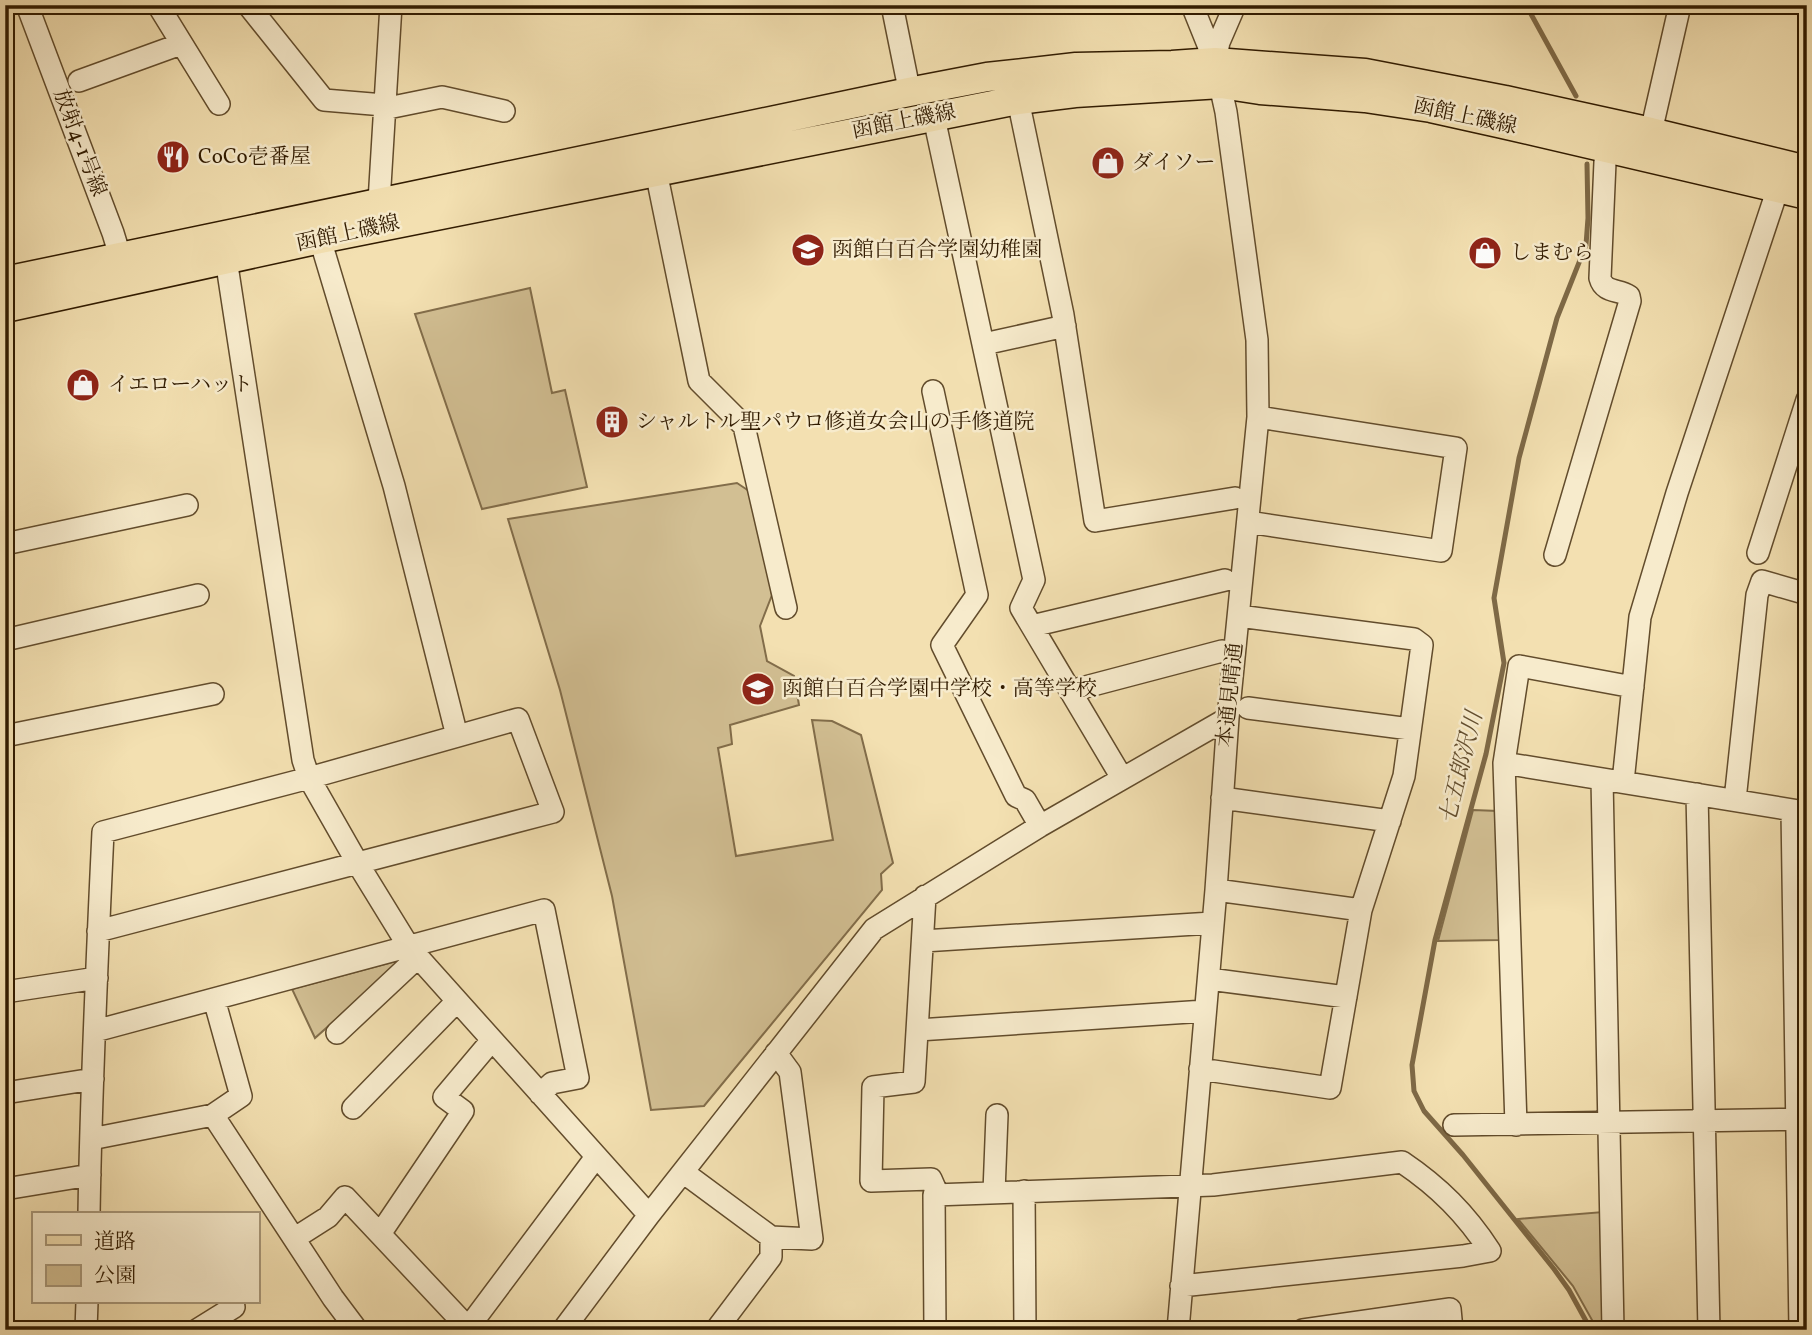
<svg xmlns="http://www.w3.org/2000/svg" width="1812" height="1335" font-family="Vollkorn,'Noto Serif JP',serif">
  <style>
    .green { fill: #d2bf93; stroke: #826d4a; stroke-width: 2 }
    .lines { fill: none; stroke-linecap: round; stroke-linejoin: round }
    .stream { stroke: #7e6946; stroke-width: 5 }
    .minor-casing { stroke: #624c2c; stroke-width: 24 }
    .major-casing { stroke: #311b00; stroke-width: 31 }
    .minor { stroke: #f7ebcc; stroke-width: 21 }
    .major { stroke: #f3e0b1; stroke-width: 28 }
    .labels { text-anchor: middle; dominant-baseline: central; stroke-width: 5; stroke-linejoin: round; paint-order: stroke }
    .street-label { font-size: 21px; fill: #311b00; stroke: #f7ebcc }
    .poi-label { font-size: 21px; fill: #311b00; stroke: #f7ebcc; text-anchor: start }
    .water-label { font-size: 23px; font-style: italic; fill: #644f2f; stroke: #f7ebcc }
  </style>
  <rect width="100%" height="100%" fill="#f3e0b1"/>
  <filter id="stains"><feTurbulence type="fractalNoise" baseFrequency=".00286" numOctaves="4"/><feColorMatrix values="0 0 0 0 .2 0 0 0 0 .09 0 0 0 0 .02 0 0 0 .5 -.17"/></filter>
  <radialGradient id="worn" r=".72"><stop offset=".6" stop-color="#630" stop-opacity="0"/><stop offset="1" stop-color="#630" stop-opacity=".3"/></radialGradient>
  <path class="green" d="M530 288 552 393 565 390 587 487 482 509 415 314Z
    M737 483 755 495 772 595 760 626 767 661 794 676 799 705 730 725 732 744 718 748 736 856 833 840 812 720 832 721 861 735 893 863 881 874 882 890 704 1106 651 1110 612 896 560 690 508 519Z
    M1473 810 1498 811 1499 940 1438 941Z
    M404 959 315 1038 292 989Z
    M1603 1212V1328L1597 1329 1573 1286 1518 1219Z"/>
  <g class="lines">
    <path class="stream" d="M1526 5 1576 96
      M1587 164 1588 218 1586 245 1557 318 1519 458 1494 598 1504 663 1486 754 1435 940 1412 1065 1414 1091 1424 1111 1463 1155 1554 1269 1569 1290 1591 1330"/>
    <defs>
      <path id="minor" d="M27 5 113 233 124 269
        M158 5 219 104
        M248 5 324 100 384 105
        M892 5 907 79
        M1215 62 1219 42 1235 5
        M79 81 181 44
        M383 109 442 97 504 111
        M1021 114 1063 315 1095 521 1235 498
        M936 127 1034 580 1021 608 1122 778
        M1651 132 1680 5
        M659 186 699 381 744 426 786 608
        M379 202 391 5
        M320 239 394 486 457 736
        M226 259 303 760 309 778 358 864 409 947 649 1215
        M984 344 1065 326
        M933 391 977 595 942 645 1016 796 1025 800 1040 826
        M1248 522 1441 551 1456 448 1258 417
        M5 544 187 505
        M1758 553 1807 400
        M1555 555 1630 301 1629 296C1618 289 1604 293 1600 278L1605 162 1608 149
        M1032 626 1225 580
        M5 640 198 595
        M1070 691 1222 651
        M1248 708 1410 729
        M5 736 213 694
        M1504 763 1805 812
        M1602 779 1613 1330
        M1623 782 1640 617 1677 493 1778 188
        M1697 794 1709 1330
        M1222 798 1390 821
        M1735 800 1757 595 1762 581 1807 594
        M1792 810 1800 1330
        M1216 890 1361 910
        M925 896 914 1082 873 1087 871 1181 931 1179 938 1195
        M923 941 1212 923
        M1209 979 1346 997
        M5 992 97 978
        M918 1030 1205 1011
        M95 1031 544 910 578 1078 552 1083 540 1094
        M337 1033 418 957
        M1200 1069 1330 1088 1361 910 1404 776 1422 645 1414 639 1239 616
        M5 1093 93 1079
        M353 1108 457 1001
        M213 1115 333 1298 357 1330
        M1454 1125 1807 1119
        M1516 1125 1504 763 1519 666 1633 687
        M91 1139 213 1115 241 1096 214 999
        M683 1172 771 1237V1257L716 1330
        M5 1189 90 1175
        M1024 1191 1025 1330
        M994 1192 997 1115
        M89 1214C91 1087 97 959 103 832L309 778 518 719 553 812 98 931
        M380 1234 463 1111 444 1097 492 1040
        M771 1237 812 1239 790 1072 776 1053
        M295 1238 328 1217 345 1197 470 1330
        M468 1328 596 1157
        M86 1330 87 1302
        M197 1330 234 1307 231 1302
        M563 1330 649 1215 874 929 1040 826 1228 718
        M935 1330 934 1195 1213 1185 1402 1162C1439 1187 1466 1214 1490 1251L1463 1256 1181 1286
        M1178 1330 1216 890 1228 718 1258 417 1257 340 1226 112 1215 62 1192 5
        M1303 1330 1450 1309 1452 1330"/>
      <path id="major" d="M5 281 909 92 987 77 1076 67 1172 65 1215 62 1365 73 1505 100 1651 132 1807 170
        M5 308 320 239 1018 100 1075 93 1221 84 1260 90 1365 98 1431 108 1503 124 1807 195"/>
    </defs>
    <use href="#minor" class="minor-casing"/>
    <use href="#major" class="major-casing"/>
    <use href="#minor" class="minor"/>
    <use href="#major" class="major"/>
  </g>
  <defs>
    <symbol id="restaurant-disc" viewBox="-11 -11 22 22"><circle r="9.5" fill="#8f2418" stroke="#f7ebcc"/><path d="M-5-6h1v4h1v-4h1v4h1v-4h1v5L-1.5 .5V6h-2V.5L-5-1ZM5-6V6H3V1.5H1.5Q1.5-4 5-6Z" fill="#fff"/></symbol>
    <symbol id="shop-disc" viewBox="-11 -11 22 22"><circle r="9.5" fill="#8f2418" stroke="#f7ebcc"/><path d="M-5-2.5h2.3a2.7 3.5 0 0 1 5.4 0H5L5.5 6h-11ZM-1.5-2.5h3a1.5 2.3 0 0 0-3 0Z" fill="#fff"/></symbol>
    <symbol id="school-disc" viewBox="-11 -11 22 22"><circle r="9.5" fill="#8f2418" stroke="#f7ebcc"/><path d="M0-5L7-2L0 1L-7-2ZM-4 1L0 2.5L4 1V4Q0 6-4 4Z" fill="#fff"/></symbol>
    <symbol id="building-disc" viewBox="-11 -11 22 22"><circle r="9.5" fill="#8f2418" stroke="#f7ebcc"/><path d="M-4-6H4V6H1V3H-1V6H-4ZM-2.5-4.3h1.7v1.8h-1.7ZM.8-4.3h1.7v1.8H.8ZM-2.5-1h1.7V.8h-1.7ZM.8-1h1.7V.8H.8Z" fill="#fff"/></symbol>
  </defs>
  <g fill-rule="evenodd">
    <use href="#restaurant-disc" x="154" y="138" width="38" height="38"/>
    <use href="#shop-disc" x="1089" y="144" width="38" height="38"/>
    <use href="#school-disc" x="789" y="231" width="38" height="38"/>
    <use href="#shop-disc" x="1466" y="234" width="38" height="38"/>
    <use href="#shop-disc" x="64" y="366" width="38" height="38"/>
    <use href="#building-disc" x="593" y="403" width="38" height="38"/>
    <use href="#school-disc" x="739" y="670" width="38" height="38"/>
  </g>
  <g class="labels">
    <g class="street-label">
      <text transform="translate(1465 117) rotate(12)">函館上磯線</text>
      <text transform="translate(904 122) rotate(-11)">函館上磯線</text>
      <text transform="translate(79 143) rotate(69)">放射4-1号線</text>
      <text transform="translate(348 234) rotate(-12)">函館上磯線</text>
      <text transform="translate(1231 695) rotate(-84)">本通見晴通</text>
    </g>
    <g class="poi-label">
      <text x="198" y="157">CoCo壱番屋</text>
      <text x="1132" y="163">ダイソー</text>
      <text x="832" y="250">函館白百合学園幼稚園</text>
      <text x="1510" y="253">しまむら</text>
      <text x="108" y="385">イエローハット</text>
      <text x="636" y="422">シャルトル聖パウロ修道女会山の手修道院</text>
      <text x="782" y="689">函館白百合学園中学校・高等学校</text>
    </g>
    <g class="water-label">
      <text transform="translate(1462 768) rotate(-76)">七五郎沢川</text>
    </g>
  </g>
  <rect width="1812" height="1335" fill="none" stroke="#f3e0b1" stroke-width="28"/>
  <rect x="7" y="7" width="1798" height="1321" fill="none" stroke="#311b00" stroke-width="3.5"/>
  <rect x="14" y="14" width="1784" height="1307" fill="none" stroke="#311b00" stroke-width="2"/>
  <rect x="32" y="1212" width="228" height="91" fill="#f7ebcc" stroke="#a8987a" stroke-width="2"/>
  <rect x="46" y="1235" width="35" height="10" fill="#f3e0b1" stroke="#a8987a" stroke-width="2"/>
  <text x="94" y="1248" font-size="21" fill="#311b00">道路</text>
  <rect x="46" y="1265" width="35" height="21" fill="#d2bf93" stroke="#a8987a" stroke-width="2"/>
  <text x="94" y="1282" font-size="21" fill="#311b00">公園</text>
  <rect width="100%" height="100%" filter="url(#stains)"/>
  <rect width="100%" height="100%" fill="url(#worn)"/>
</svg>
